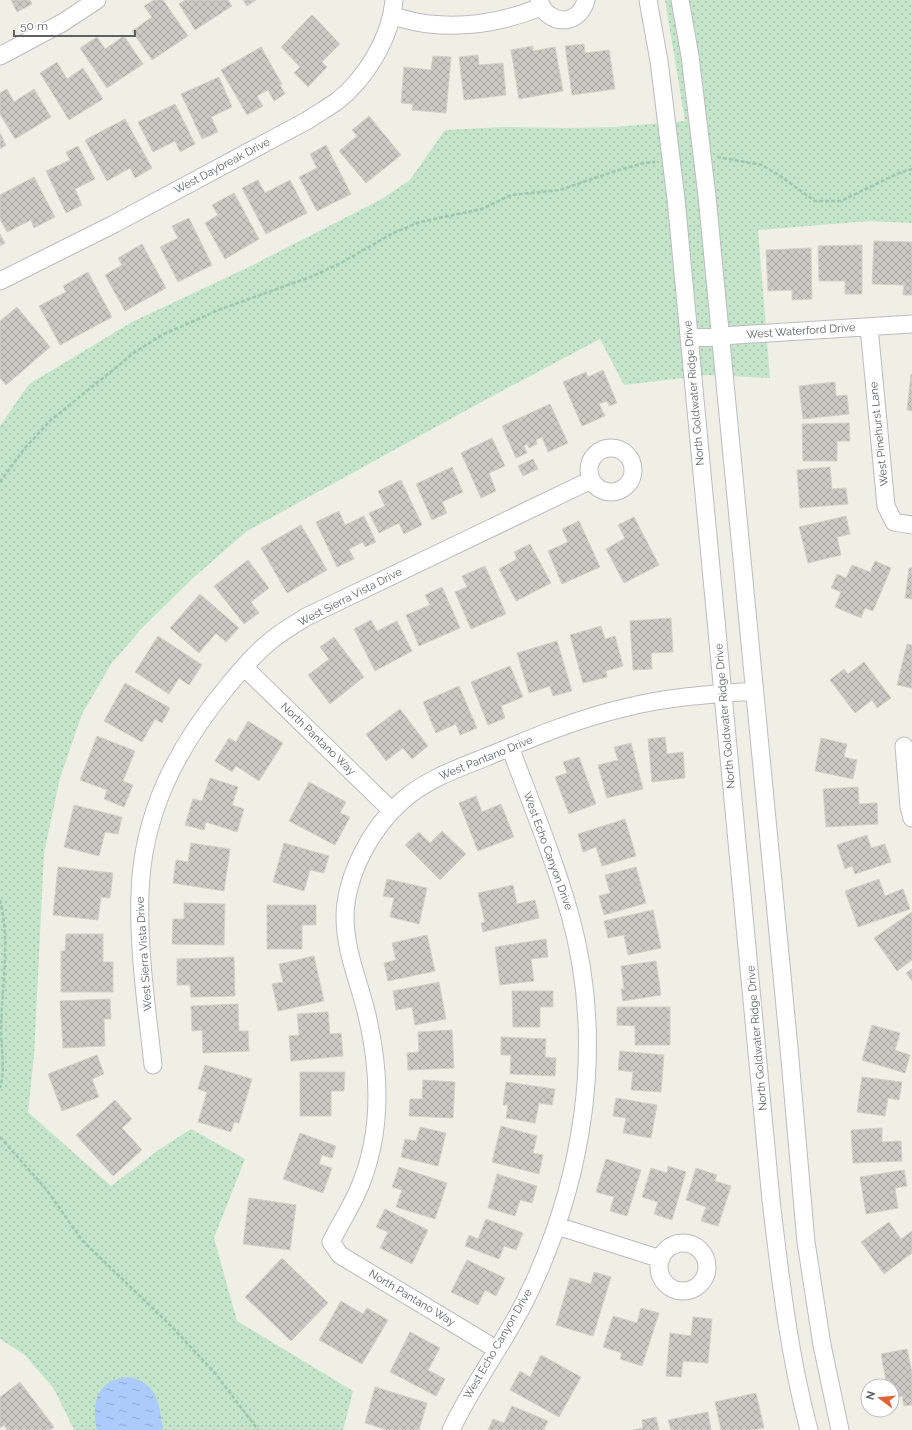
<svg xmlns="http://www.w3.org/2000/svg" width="912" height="1430" font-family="Raleway,sans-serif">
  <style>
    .grass { fill: url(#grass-dots) }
    .water { fill: url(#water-ripples) }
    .building { fill: url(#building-cross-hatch); stroke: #d4d2c5 }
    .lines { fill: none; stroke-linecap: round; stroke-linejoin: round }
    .minor-casing { stroke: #bbbcc1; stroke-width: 19 }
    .path { stroke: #9ec6b0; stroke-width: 2.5; stroke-dasharray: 4 2; stroke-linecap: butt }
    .minor { stroke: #fff; stroke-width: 17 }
    .labels { text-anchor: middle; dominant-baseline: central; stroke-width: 3; stroke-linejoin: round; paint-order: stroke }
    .street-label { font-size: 11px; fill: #5e6066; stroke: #fff }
  </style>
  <defs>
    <pattern id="grass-dots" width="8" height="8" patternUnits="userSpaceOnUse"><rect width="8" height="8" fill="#c4e5c9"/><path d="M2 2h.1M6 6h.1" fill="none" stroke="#a2bda7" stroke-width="1.8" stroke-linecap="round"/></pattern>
    <pattern id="water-ripples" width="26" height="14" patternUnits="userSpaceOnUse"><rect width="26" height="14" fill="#aacbfb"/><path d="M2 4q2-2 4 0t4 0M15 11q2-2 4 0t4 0" fill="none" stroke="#8ea8cf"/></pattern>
    <pattern id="building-cross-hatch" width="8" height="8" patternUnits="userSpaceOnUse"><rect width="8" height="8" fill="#cbc9c3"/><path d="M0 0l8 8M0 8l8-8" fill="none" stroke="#a8a7a2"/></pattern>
  </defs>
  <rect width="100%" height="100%" fill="#efefe6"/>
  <path class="grass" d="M665 0H912V223L870 221 758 230 770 378 707 375 624 385 600 339 485 400 247 531 193 578 142 628 111 664 82 714 60 778 44 853 34 1055 28 1112 111 1186 160 1149 191 1129 245 1159 214 1238 237 1321 353 1391 343 1430H74L54 1389 25 1355 0 1339V426L29 384 132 322 249 267 380 200 410 180 445 130 502 127 567 128 615 127 685 121Z"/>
  <path class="water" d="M129 1377C158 1383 159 1404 163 1430H97C91 1403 97 1379 129 1377Z"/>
  <path class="building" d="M11 0H30L32 4 17 12Z
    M154 0H163L188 36 152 60 132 31 152 17 144 6Z
    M185 0H228L232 6 195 30 179 4Z
    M243 0H256L247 6Z
    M312 15 340 44 322 62 327 67 308 87 294 73 300 67 281 47Z
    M124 36 143 64 107 88 80 48 97 37 105 49Z
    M584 44 585 53 609 50 615 89 572 95 565 46Z
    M533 46V51L555 47 563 91 519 99 511 50Z
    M261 47 282 84 280 85 285 94 274 101 268 90 257 96 263 106 247 115 221 70Z
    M478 55 479 65 503 63 506 95 464 100 459 57Z
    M433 56 451 57 446 113 412 110 413 104 401 103 404 67 431 70Z
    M57 62 67 79 83 68 103 99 69 120 40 73Z
    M219 77 232 107 211 117 218 132 202 139 181 94Z
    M7 89 14 102 34 89 51 117 15 139 0 114V93Z
    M175 104 195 144 180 152 175 141 153 152 138 122Z
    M369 116 401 155 366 183 339 151 357 136 352 130Z
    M125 119 152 168 135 178 130 168 107 181 85 140Z
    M0 133 6 145 0 149Z
    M326 145 351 194 317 211 299 177 317 168 310 154Z
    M78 146 95 179 75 189 82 205 66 213 46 171 70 160 66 152Z
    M34 177 55 217 34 228 31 220 7 232 0 219V195Z
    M258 180 265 193 290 180 307 213 266 234 242 188Z
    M234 193 259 239 225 259 205 223 218 215 212 205Z
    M189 218 212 265 178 282 160 247 178 238 172 226Z
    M0 234 5 243 0 246Z
    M874 241 912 242V295H903L904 285 872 284Z
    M142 244 166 288 125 311 105 275 122 265 118 258Z
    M862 245V294H845V281H819L818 246Z
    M811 248 812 299 792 300V290L768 291 766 250Z
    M88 272 112 317 60 345 39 306 66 292 63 286Z
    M17 307 50 347 6 385 0 378V321Z
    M603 370 617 403 609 406 607 401 599 404 605 416 582 426 563 382 586 372 588 377Z
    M911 374H912V411L907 410Z
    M835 382 836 396 847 395 849 414 803 419 799 386Z
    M550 404 568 443 548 452 542 437 536 440 537 444 529 448 527 444 524 446 527 453 516 458 502 426Z
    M849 423 850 441H837V461H803L802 424Z
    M492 438 505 466 489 473 496 491 481 498 461 453Z
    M533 459 538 469 523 476 518 466Z
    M452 467 463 492 442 502 447 513 432 520 416 484Z
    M830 467 832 489 846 488 848 504 800 508 797 470Z
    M401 480 422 525 404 534 399 523 379 533 369 513 385 506 378 491Z
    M339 511 345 525 364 516 376 542 365 547 363 542 349 549 354 559 337 567 316 522Z
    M846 516 850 534 837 537 841 555 808 563 799 527Z
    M634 517 659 565 624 583 606 549 625 538 618 525Z
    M579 521 600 567 562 584 548 551 568 542 562 529Z
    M301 525 327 570 287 593 261 548Z
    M530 544 551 583 516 601 499 569 517 559 514 552Z
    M248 560 269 588 251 602 259 613 244 624 214 586Z
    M875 561 891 568 873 611 865 608 861 618 835 607 841 592 831 588 837 574 846 578 852 565 870 572Z
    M485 566 506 614 471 629 455 592 467 587 462 576Z
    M909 568H912V599L905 598Z
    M442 587 460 628 419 646 406 615 430 605 425 595Z
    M200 594 239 628 226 642 216 633 199 653 170 628Z
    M671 618 673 652 651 653 652 669 633 670 630 621Z
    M371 620 377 631 397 621 412 651 375 671 354 629Z
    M601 626 605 639 615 636 623 666 606 671 607 677 583 683 570 635Z
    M158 636 202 665 189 685 179 678 169 694 135 672Z
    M334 637 364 677 330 704 308 675 329 659 320 647Z
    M557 641 572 691 553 696 550 686 529 693 517 653Z
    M907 644 912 645V688L897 685Z
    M864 662 891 698 877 708 872 700 855 713 830 680 844 669 848 674Z
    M510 666 523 697 501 706 505 718 488 725 471 682Z
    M125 683 170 708 162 723 155 719 142 742 104 721Z
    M459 686 477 728 460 735 456 724 436 733 423 702Z
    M400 709 428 746 412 759 403 748 386 761 366 734Z
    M248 721 283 743 259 781 236 766 232 772 215 761 229 738 236 742Z
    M97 736 135 751 123 781 133 785 124 807 104 799 107 790 80 780Z
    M665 737 667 754 683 752 685 778 652 782 648 739Z
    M821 738 847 744 844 757 857 760 853 779 815 771Z
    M631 743 643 789 607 798 598 765 618 760 614 747Z
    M579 757 596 804 569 814 555 777 567 773 563 762Z
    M210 778 238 787 232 805 244 809 237 832 206 822 204 830 185 825 193 799 202 801Z
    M309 782 346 802 340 813 350 817 335 845 289 821Z
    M858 787 859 804 877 803 878 824 826 827 823 789Z
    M476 796 482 812 501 804 514 837 478 851 459 803Z
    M74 805 122 817 118 834 105 832 99 856 64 847Z
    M625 819 636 856 602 866 596 847 583 852 578 834Z
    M442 831 466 854 440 880 405 845 419 832 430 843Z
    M867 835 871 848 885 844 891 862 855 874 852 866 845 869 837 845Z
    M191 843 230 849 224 891 173 883 176 860 188 862Z
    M284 843 329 856 324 873 310 870 304 891 273 882Z
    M58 867 113 873 110 898 101 897 98 920 53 915Z
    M636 867 646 903 604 915 599 896 610 893 605 875Z
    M387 879 427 888 419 924 390 917 394 898 383 896Z
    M879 879 885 896 903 889 910 909 858 927 845 891Z
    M513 885 517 904 535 900 539 918 483 932 481 923 485 922 478 893Z
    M184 903 225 904 224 945 172 944 173 919H184Z
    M267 905H316V925H302V949H267Z
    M653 910 661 948 628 955 624 935 608 938 604 921Z
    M912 912V960L897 971 874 938Z
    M66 934H103V962H113V992H61V951H65Z
    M427 935 435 971 388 981 384 963 396 960 392 943Z
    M546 939 548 957 531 959 534 981 500 985 495 947Z
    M314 956 324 1001 278 1011 272 984 283 982 279 964Z
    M234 957 235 996 191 997 190 985H177V959Z
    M656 961 661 995 623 1001 621 989H624L621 966Z
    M912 969V981L906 973Z
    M439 982 446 1019 415 1025 412 1007 396 1010 393 991Z
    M512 991H553V1007H540V1027H513Z
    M110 999 111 1019H104L105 1046 63 1048 60 1001Z
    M238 1004 239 1031H248L249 1051 203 1053 202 1030 192 1031 191 1006Z
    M617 1007H670V1045H635V1026L617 1025Z
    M328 1012 330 1034 341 1033 343 1056 291 1061 289 1036 299 1035 297 1014Z
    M872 1025 900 1033 895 1050 910 1055 905 1073 862 1060Z
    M452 1030 454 1068 408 1070 407 1053 419 1052 418 1032Z
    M501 1037 546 1039 545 1057 556 1058 555 1076 510 1074 511 1055H501Z
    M620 1051 664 1055 661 1092 631 1090 633 1072 618 1070Z
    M97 1055 104 1074 92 1079 99 1097 62 1111 48 1074Z
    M205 1065 252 1079 239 1123 234 1122 231 1132 198 1122 207 1092 198 1089Z
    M300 1072H345L344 1091H331V1116H300Z
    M862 1077 902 1082 899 1100 888 1098 885 1116 857 1112Z
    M423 1080 455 1082 453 1118 409 1116 410 1099H422Z
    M506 1082 555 1089 552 1105 539 1103 535 1123 506 1118 508 1105H503Z
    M616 1098 657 1105 651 1138 623 1133 626 1118 613 1116Z
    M115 1100 132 1119 122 1128 142 1150 113 1176 76 1135Z
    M501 1126 537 1136 533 1153 543 1155 539 1174 492 1162Z
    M420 1127 446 1133 438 1166 401 1157 405 1139 416 1141Z
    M882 1128V1142L901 1141 902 1161 853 1163 851 1130Z
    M300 1133 336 1146 332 1158 322 1155 319 1164 332 1168 323 1193 283 1179Z
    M606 1159 641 1170 627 1216 610 1211 614 1197 596 1192Z
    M668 1166 686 1172 672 1220 654 1214 658 1202 642 1197 651 1168 667 1173Z
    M399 1167 447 1183 435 1219 396 1207 402 1190 392 1187Z
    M696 1168 717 1175 715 1181 731 1186 718 1226 701 1221 706 1207 686 1200Z
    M904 1170 907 1186 895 1188 898 1208 866 1214 860 1177Z
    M497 1174 537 1186 532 1203 520 1200 515 1216 488 1208Z
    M249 1198 296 1205 290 1250 243 1244Z
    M385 1209 428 1230 412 1264 380 1248 388 1232 376 1227Z
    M486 1219 523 1233 516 1250 504 1246 499 1259 465 1246 469 1235 478 1239Z
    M889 1222 901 1239 912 1231V1253L884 1274 861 1242Z
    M282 1258 328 1303 291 1341 245 1297Z
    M467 1260 505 1278 496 1296 485 1290 478 1305 451 1292Z
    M594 1272 611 1277 593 1336 556 1325 570 1278 591 1284Z
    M341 1301 363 1314 367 1308 388 1320 362 1364 319 1340Z
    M641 1308 659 1313 642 1366 620 1359 622 1353 603 1347 613 1316 637 1323Z
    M693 1317 712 1319 708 1363 683 1361 681 1377 666 1376 670 1333 691 1336Z
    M410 1332 440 1348 428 1370 445 1379 436 1396 390 1372Z
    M907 1349 912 1372V1405L904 1406 902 1396 892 1398V1386H887L881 1354Z
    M541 1355 581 1377 559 1417 510 1390 520 1371 530 1377Z
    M20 1382 54 1427 50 1430H7L4 1425 0 1428V1397Z
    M375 1387 427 1403 419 1430H387L365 1423Z
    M756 1393 764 1428 752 1430H721L715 1402Z
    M512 1406 548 1421 544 1430H488L493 1419 504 1423Z
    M708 1412 711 1430H671L668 1420Z
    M656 1417 659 1430H633L643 1428 642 1420Z"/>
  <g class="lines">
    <defs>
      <path id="minor" d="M539 0C547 26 579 27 586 0
        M648 0 659 61 676 199 771 1200C780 1277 789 1355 809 1430
        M680 0 690 56 707 196 789 1048 806 1242 822 1345 840 1430
        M392 16C404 19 417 23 429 24 466 28 506 21 541 7
        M0 56 62 23 97 0
        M0 281 114 224 308 120C317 114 327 108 336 102 366 79 391 37 394 0
        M869 327 886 506 894 522 912 525
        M690 338 912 324
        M589 470a22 22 0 1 1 44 0a22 22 0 1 1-44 0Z
        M244 667 392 811
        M904 746 909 807 912 818
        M153 1065C147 1009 138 951 140 894 142 814 177 747 227 687 241 670 256 652 273 639 283 631 295 624 306 617L591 480
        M557 1226 661 1259
        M659 1267a24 24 0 1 1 48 0a24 24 0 1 1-48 0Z
        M496 1349 340 1255 331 1242C339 1226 349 1210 357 1193 383 1136 381 1075 367 1015 359 981 345 952 345 916 346 875 371 828 402 801 425 780 456 769 484 758 529 739 576 719 624 708 666 697 711 694 754 691
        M451 1430C472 1385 503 1345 525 1301 584 1182 606 1044 570 915 554 858 531 803 510 747"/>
    </defs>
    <use href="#minor" class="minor-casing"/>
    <path class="path" d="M717 157 762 165 780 176 815 201H841L899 173 912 169
      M0 482 24 449 51 420 135 352 162 335 221 309 313 276 341 263 393 233 420 222 482 209 511 195 560 190 612 172 644 163 655 162
      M0 900C11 944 1 989 1 1034 2 1053 5 1070 0 1088
      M0 1137 46 1189 82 1240 172 1327 215 1373 258 1430"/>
    <use href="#minor" class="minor"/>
  </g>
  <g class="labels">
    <g class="street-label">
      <text transform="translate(222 166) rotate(-28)">West Daybreak Drive</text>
      <text transform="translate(801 331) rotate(-4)">West Waterford Drive</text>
      <text transform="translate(694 393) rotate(-95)">North Goldwater Ridge Drive</text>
      <text transform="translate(879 434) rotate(-96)">West Pinehurst Lane</text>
      <text transform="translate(350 597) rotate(-27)">West Sierra Vista Drive</text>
      <text transform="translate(725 716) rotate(-95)">North Goldwater Ridge Drive</text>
      <text transform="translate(318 739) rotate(44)">North Pantano Way</text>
      <text transform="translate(486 758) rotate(-22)">West Pantano Drive</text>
      <text transform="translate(548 851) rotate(70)">West Echo Canyon Drive</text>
      <text transform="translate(144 954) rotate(-94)">West Sierra Vista Drive</text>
      <text transform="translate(757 1038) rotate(-95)">North Goldwater Ridge Drive</text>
      <text transform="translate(412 1298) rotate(31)">North Pantano Way</text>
      <text transform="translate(498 1344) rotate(-60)">West Echo Canyon Drive</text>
    </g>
  </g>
  <g transform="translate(880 1398) rotate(286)"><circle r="19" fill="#ffffff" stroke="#bfbfc2"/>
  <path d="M0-3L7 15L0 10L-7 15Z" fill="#e26239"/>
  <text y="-6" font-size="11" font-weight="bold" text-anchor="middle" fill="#5e6066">N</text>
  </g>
  <path d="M14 30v6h121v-6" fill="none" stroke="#5e6066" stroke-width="2"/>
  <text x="20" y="30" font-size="12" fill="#5e6066" stroke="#ffffff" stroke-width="3" paint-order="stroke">50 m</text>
</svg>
